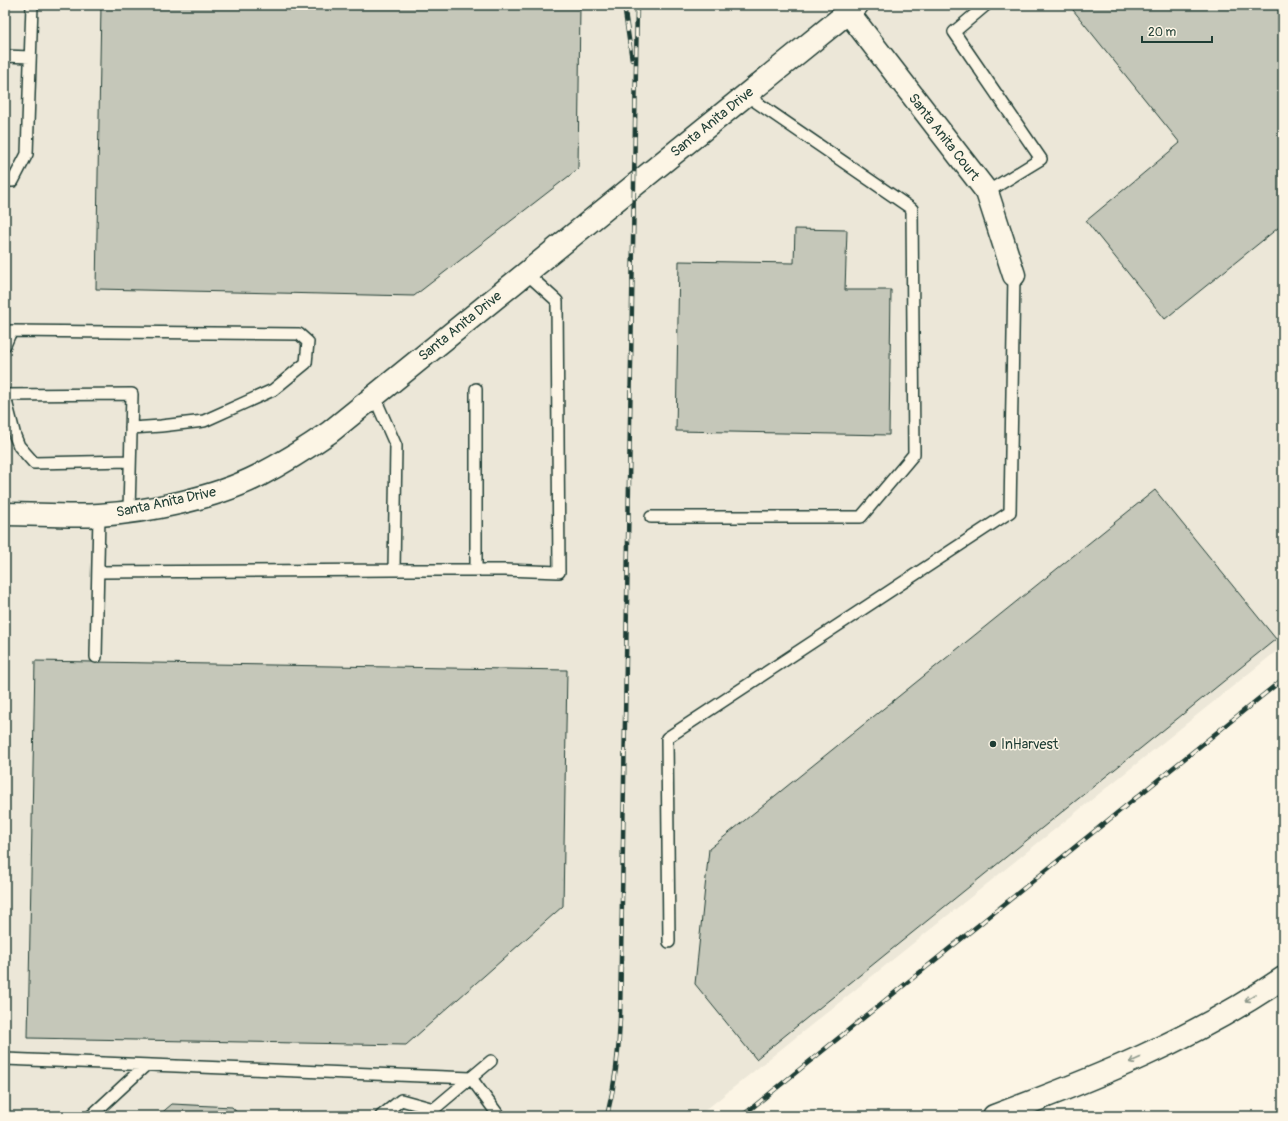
<svg xmlns="http://www.w3.org/2000/svg" width="1288" height="1121" font-family="Pangolin,sans-serif">
  <style>
    .built { fill: #ece7d8 }
    .building { fill: #c5c7b9; stroke: #1f3d34 }
    .lines { fill: none; stroke-linecap: round; stroke-linejoin: round }
    .lane-casing { stroke: #1f3d34; stroke-width: 14 }
    .street-casing { stroke: #1f3d34; stroke-width: 25 }
    .highway-casing { stroke: #1f3d34; stroke-width: 25 }
    .lane { stroke: #fcf5e5; stroke-width: 11 }
    .street { stroke: #fcf5e5; stroke-width: 22 }
    .highway { stroke: #fcf5e5; stroke-width: 22 }
    .rail-casing { stroke: #1f3d34; stroke-width: 4.5 }
    .rail { stroke: #fcf5e5; stroke-width: 3; stroke-dasharray: 9; stroke-linecap: butt }
    .oneway { stroke: #8e998c }
    .poi-dot { fill: #1f3d34; stroke: #fcf5e5; stroke-width: 1.5 }
    .labels { text-anchor: middle; dominant-baseline: central; stroke-width: 3; stroke-linejoin: round; paint-order: stroke }
    .street-label { font-size: 14px; fill: #1f3d34; stroke: #fcf5e5 }
    .poi-label { font-size: 14px; fill: #1f3d34; stroke: #fcf5e5; text-anchor: start }
  </style>
  <rect width="100%" height="100%" fill="#fcf5e5"/>
  <filter id="ink" filterUnits="userSpaceOnUse"><feTurbulence type="fractalNoise" baseFrequency=".025" numOctaves="2"/><feDisplacementMap in="SourceGraphic" scale="8" xChannelSelector="R" yChannelSelector="G"/><feConvolveMatrix kernelMatrix="1 2 1 2 8 2 1 2 1" color-interpolation-filters="sRGB"/></filter>
  <g filter="url(#ink)">
    <path class="built" d="M5 5H1283V646L698 1116H5Z"/>
    <path class="building" d="M101 5H580L578 169 414 296 96 289Z
      M1069 5H1283V224L1165 319 1086 221 1180 143Z
      M795 229 847 230 845 290H891L889 435 676 431 679 261 794 263Z
      M1155 490 1276 639 756 1059 695 984 709 849Z
      M35 661 567 670 563 906 406 1045 28 1038Z
      M172 1104 232 1107 240 1116H158Z"/>
    <g class="lines">
      <defs>
        <path id="lane" d="M986 5 954 32 1041 159 987 192
          M5 56 30 57
          M5 181H13L27 154 32 5
          M5 345 11 331 299 334 308 342 306 363 273 390 204 421 161 426 131 428
          M476 389V570
          M5 395 132 394 129 511
          M5 397 15 436 19 446 34 463 130 461
          M651 517H861L914 454 912 209 746 95
          M394 570H505L559 572 557 301 526 273
          M98 572 394 570 396 446 374 396
          M96 657 99 515
          M669 942 667 738 1010 512 1014 275
          M5 1059 471 1078 499 1116
          M91 1116 146 1065
          M381 1116 401 1100 434 1109 491 1061"/>
        <path id="street" d="M848 12 987 192 1014 275
          M5 514C36 514 68 517 99 515 147 512 215 498 258 476 283 463 307 448 330 432L857 5"/>
        <path id="highway" d="M994 1116C1094 1079 1194 1039 1283 978"/>
      </defs>
      <use href="#lane" class="lane-casing"/>
      <use href="#street" class="street-casing"/>
      <use href="#highway" class="highway-casing"/>
      <use href="#lane" class="lane"/>
      <use href="#street" class="street"/>
      <use href="#highway" class="highway"/>
      <defs>
        <path id="rail" d="M624 5 632 60
          M607 1116C615 1084 619 1052 620 1019L637 5
          M742 1116 1283 679"/>
      </defs>
      <use href="#rail" class="rail-casing"/>
      <use href="#rail" class="rail"/>
    </g>
    <defs><path id="oneway-shaft" d="M-6 0H5M1.5-3L5.5 0L1.5 3" fill="none" stroke-width="1.6" stroke-linecap="round" stroke-linejoin="round"/></defs>
    <g class="oneway">
      <use href="#oneway-shaft" transform="translate(1250 998) rotate(149)"/>
      <use href="#oneway-shaft" transform="translate(1135 1060) rotate(156)"/>
    </g>
  </g>
  <circle class="poi-dot" cx="993" cy="744" r="4"/>
  <g class="labels">
    <g class="street-label">
      <text transform="translate(712 122) rotate(-39)">Santa Anita Drive</text>
      <text transform="translate(944 137) rotate(52)">Santa Anita Court</text>
      <text transform="translate(460 326) rotate(-39)">Santa Anita Drive</text>
      <text transform="translate(166 502) rotate(-12)">Santa Anita Drive</text>
    </g>
    <g class="poi-label">
      <text x="1001" y="744">InHarvest</text>
    </g>
  </g>
  <rect width="1288" height="1121" fill="none" stroke="#fcf5e5" stroke-width="20"/>
  <rect x="10" y="10" width="1268" height="1101" fill="none" stroke="#1f3d34" stroke-width="1.5" filter="url(#ink)"/>
  <path d="M1142 36v6h70v-6" fill="none" stroke="#1f3d34" stroke-width="2"/>
  <text x="1148" y="36" font-size="12" fill="#1f3d34" stroke="#fcf5e5" stroke-width="3" paint-order="stroke">20 m</text>
</svg>
